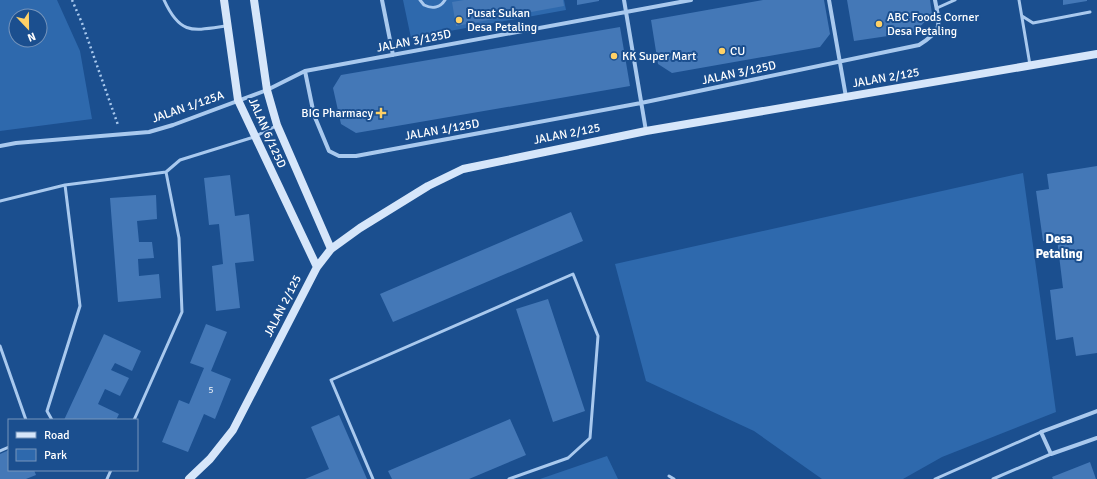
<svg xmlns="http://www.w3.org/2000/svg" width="1097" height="479" font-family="Signika,sans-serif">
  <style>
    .green { fill: #2e69ad; fill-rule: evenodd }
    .building { fill: #4478b7 }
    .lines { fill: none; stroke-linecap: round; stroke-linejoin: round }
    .path { stroke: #a9c9ee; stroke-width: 2.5; stroke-dasharray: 2 3; stroke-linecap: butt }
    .lane { stroke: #a9c9ee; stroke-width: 3 }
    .street { stroke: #a9c9ee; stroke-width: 4 }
    .secondary { stroke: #d6e6fa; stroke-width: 8 }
    .poi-dot { fill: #ffd166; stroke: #1b4f8f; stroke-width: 1.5 }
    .labels { text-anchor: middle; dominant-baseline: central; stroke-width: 4; stroke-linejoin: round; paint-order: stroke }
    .number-label { font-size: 10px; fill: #d0dded }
    .poi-label { font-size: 12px; fill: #fff; stroke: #1b4f8f; text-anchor: start }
    .street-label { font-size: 12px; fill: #fff; stroke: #1b4f8f }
    .neighbourhood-label { font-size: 13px; font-weight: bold; fill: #fff; stroke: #1b4f8f }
  </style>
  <rect width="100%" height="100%" fill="#1b4f8f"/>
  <path class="green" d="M0 0H57L80 51 92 119 0 131ZM16 16H40V40H16Z
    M403 0H564L566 10 411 38Z
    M1023 173 1056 412 942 457 903 479H822L754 431 646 381 615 264Z
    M607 456 618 479H540Z"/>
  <path class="building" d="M464 0H563L564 6 456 26 452 2Z
    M577 0H599V1L577 5Z
    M763 0H824L830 34 820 47 672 73 658 64 651 20Z
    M847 0H930L932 14 915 32 854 41Z
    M1063 0H1087V1L1063 5Z
    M620 27 630 86 356 133 341 124 333 88 341 75Z
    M1097 166V353L1076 356 1073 337 1056 340 1050 290 1063 288 1057 239 1043 241 1036 191 1049 189 1047 174Z
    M230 175 235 216 249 214 254 261 235 263 240 308 216 311 212 266 223 264 219 224 209 225 204 178Z
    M156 195 157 219 137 221 139 242H152L154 258 138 259 139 276 159 274 161 298 118 302 110 198Z
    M571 212 583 241 393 322 380 294Z
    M548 299 585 411 553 422 516 309Z
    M206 324 227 332 211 371 231 379 215 419 204 414 188 452 162 442 179 400 189 404 204 368 190 363Z
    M104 334 141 351 132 371 115 363 111 370 129 378 120 396 105 389 98 404 119 414 116 420H64Z
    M339 415 367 479H305L329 469 311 427Z
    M510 419 526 455 469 479H392L388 471Z
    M9 450V470H34L36 475 26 479H0V454Z
    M1090 462 1096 479H1053L1052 477Z"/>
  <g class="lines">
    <path class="path" d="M72 0 82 23 118 125"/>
    <path class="lane" d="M164 0C180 35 192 31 226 26
      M420 0 424 5C432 9 440 8 445 0
      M1019 0 1030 65
      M937 8 955 0
      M1022 16 1033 23 1090 12
      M0 201 65 185 166 172
      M0 346 26 420
      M52 420 47 411 80 306 65 185
      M134 420 182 312 179 238 166 172 180 160 254 137 276 126
      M0 451 9 447
      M669 476 674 479
      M107 479 111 470
      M373 479 331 380 573 274 598 336 590 438 568 458 509 479
      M935 479 1041 432
      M993 479 1051 454"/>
    <path class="street" d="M382 0 393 55
      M624 0 646 131
      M829 0 846 97
      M305 71 314 115 329 151 339 156H356L641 103 919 45C943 30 940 26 935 0
      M0 146 16 143 149 132 173 125 267 90 305 71 691 0
      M1097 411 1041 432 1051 454 1097 438"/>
    <path class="secondary" d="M224 0 238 100 317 267
      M254 0 267 90 277 125 331 249
      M189 479 210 459 233 430 317 267 331 249 360 228 428 186 463 169 646 131 1097 54"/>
  </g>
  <g class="poi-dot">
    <circle cx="459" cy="20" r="4"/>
    <circle cx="879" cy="24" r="4"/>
    <circle cx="722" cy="51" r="4"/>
    <circle cx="614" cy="56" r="4"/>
    <path d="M379 107h4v4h4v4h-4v4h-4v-4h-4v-4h4z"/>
  </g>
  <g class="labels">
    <g class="number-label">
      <text x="211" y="390">5</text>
    </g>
    <g class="poi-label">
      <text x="467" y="13">Pusat Sukan<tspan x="467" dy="14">Desa Petaling</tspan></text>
      <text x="887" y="17">ABC Foods Corner<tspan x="887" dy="14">Desa Petaling</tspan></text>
      <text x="730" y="51">CU</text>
      <text x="622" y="56">KK Super Mart</text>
      <text x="373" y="113" text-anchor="end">BIG Pharmacy</text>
    </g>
    <g class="street-label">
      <text transform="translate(414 41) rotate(-11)">JALAN 3/125D</text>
      <text transform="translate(739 73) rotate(-12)">JALAN 3/125D</text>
      <text transform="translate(886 78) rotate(-10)">JALAN 2/125</text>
      <text transform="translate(188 107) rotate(-19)">JALAN 1/125A</text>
      <text transform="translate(442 130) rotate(-10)">JALAN 1/125D</text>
      <text transform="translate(267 133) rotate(66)">JALAN 6/125D</text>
      <text transform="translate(567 134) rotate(-11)">JALAN 2/125</text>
      <text transform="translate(283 306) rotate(-63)">JALAN 2/125</text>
    </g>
    <g class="neighbourhood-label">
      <text x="1059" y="239">Desa<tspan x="1059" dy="15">Petaling</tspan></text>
    </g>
  </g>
  <rect x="8" y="419" width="130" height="52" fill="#1b4f8f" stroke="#7695bc"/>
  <rect x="16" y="432" width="20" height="6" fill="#d6e6fa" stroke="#7695bc"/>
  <text x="44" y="439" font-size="12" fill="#ffffff">Road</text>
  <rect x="16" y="449" width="20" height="12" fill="#2e69ad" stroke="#7695bc"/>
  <text x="44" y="459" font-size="12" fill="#ffffff">Park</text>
  <g transform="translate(28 28) rotate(158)"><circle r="19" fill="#1b4f8f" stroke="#7695bc"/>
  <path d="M0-3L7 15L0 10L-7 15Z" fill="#ffd166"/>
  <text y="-6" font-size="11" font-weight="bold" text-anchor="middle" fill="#ffffff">N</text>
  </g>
</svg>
